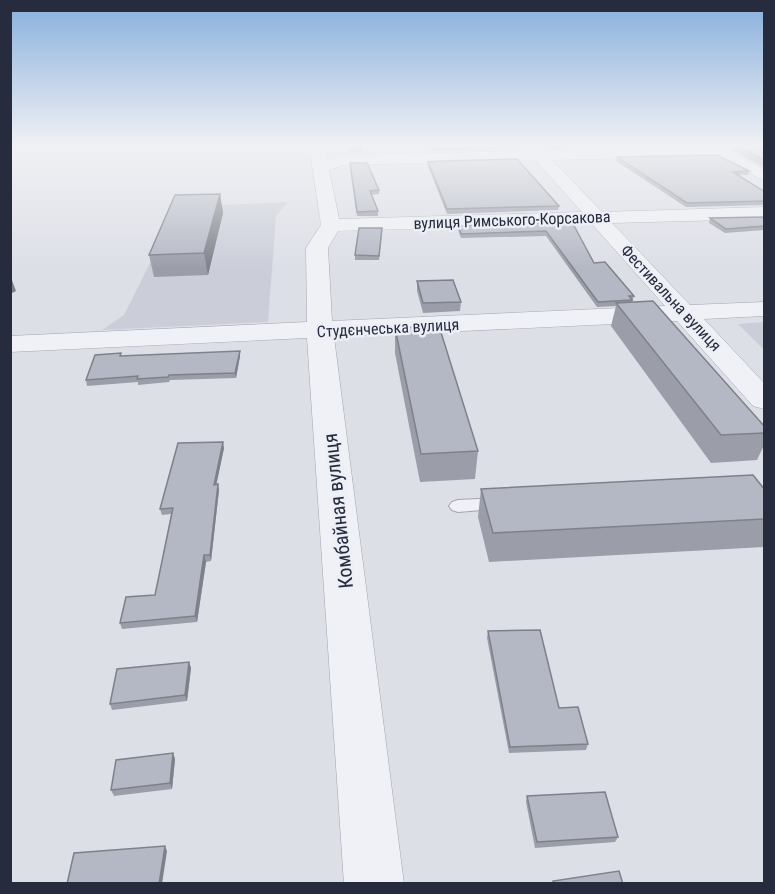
<svg xmlns="http://www.w3.org/2000/svg" width="775" height="894" font-family="'Roboto Condensed',sans-serif">
  <style>
    .built { fill: #cbced9 }
    .lines { fill: none; stroke-linecap: round; stroke-linejoin: round }
    .service-casing { stroke: #a2a5b1; stroke-width: 2 }
    .minor-casing { stroke: #a2a5b1; stroke-width: 1 }
    .service { fill: #f0f1f6; fill-rule: evenodd }
    .minor { fill: #f0f1f6; fill-rule: evenodd }
    .wall { fill: #9b9ea9 }
    .shaded-wall { fill: #7e8189 }
    .building { fill: #b4b8c4; stroke: #7e8189; stroke-width: 1.5 }
    .labels { text-anchor: middle; dominant-baseline: central; stroke-width: 5; stroke-linejoin: round; paint-order: stroke }
    .far-street-label { font-size: 16px; fill: #262b3e; stroke: #eceff5 }
    .street-label { font-size: 20px; fill: #262b3e; stroke: #eceff5 }
  </style>
  <rect width="100%" height="100%" fill="#dddfe7"/>
  <path class="built" d="M288 202 276 216 268 322 102 330 124 315 178 207Z
    M764 322V350L738 324Z"/>
  <g class="lines">
    <defs>
      <path id="service" d="M500 498 506 500 509 504 506 508 458 512 452 510 449 506 452 502 458 500Z"/>
      <path id="minor" d="M309 144H323L327 160 342 155 527 151 525 147 527 144H537L544 151 702 147 700 144H718L764 170V181L717 156 552 160 602 212 764 207V219L612 223 690 305 764 302V316L704 319 764 383V409L753 406 677 321 334 337 404 884H344L307 338 10 352V336L307 322 306 248 321 225ZM535 160 582 212 339 219 329 170 344 165ZM592 224 665 306 332 321 328 248 338 231Z"/>
    </defs>
    <use href="#service" class="service-casing"/>
    <use href="#minor" class="minor-casing"/>
    <use href="#service" class="service"/>
    <use href="#minor" class="minor"/>
  </g>
  <path class="wall" d="M347 144 361 149 362 152 348 153Z
    M428 144H525L523 148 432 151Z
    M547 144H572L568 148 551 149Z
    M591 144H699L698 145 596 147Z
    M722 144H765V168Z
    M617 157 749 171 748 175H738L765 192V205L686 207 616 161Z
    M428 162 559 206 558 210 447 214 428 166Z
    M350 167 379 190V194L371 195 378 211V216H357Z
    M220 194 223 213 208 275 154 277 149 255Z
    M765 217V230L725 233 709 223 710 218Z
    M572 222 594 263 634 296 632 302 765 427V443L757 460 711 463 611 326 616 306 597 307 546 236 461 238 458 230 459 226Z
    M382 232 379 260H355V255Z
    M417 281 461 302 460 311 423 313 417 291Z
    M395 328 478 451 475 479 420 482 395 353Z
    M121 353V356H240L236 378 170 380 169 382 138 385V382L87 386 86 380Z
    M224 448 216 485 218 484 219 490 211 561 206 562 197 622 122 629 120 623 155 595 171 514 162 515 160 509Z
    M481 489 765 490V547L489 562 478 517Z
    M488 631 559 708 588 744 586 750 509 753 487 638Z
    M189 662 191 668 187 701 112 710 110 704Z
    M173 753 175 759 172 789 114 796 111 790Z
    M527 796 618 837 615 842 535 848 526 802Z"/>
  <path class="shaded-wall" d="M220 194 223 213 208 275 204 253Z
    M10 275 16 291 10 294Z
    M240 351V356L236 378 235 373Z
    M223 442 224 448 215 491 214 485Z
    M218 484 219 490 211 561 210 555Z
    M204 555 206 562 197 622 195 616Z
    M189 662 191 668 187 701 185 695Z
    M173 753 175 759 172 789 170 783Z
    M165 846 167 851 162 884H159Z"/>
  <path class="building" d="M348 144H359L361 149H348Z
    M432 144H462L433 145Z
    M734 144H765V161Z
    M717 155 749 171 733 172 765 192V201L687 203 617 157Z
    M517 159 559 206 447 209 428 162 442 161Z
    M350 163H367L379 190 370 191 378 211 357 212Z
    M220 194 204 253 149 255 175 195Z
    M765 217V226L726 229 710 218Z
    M572 222 594 263 605 262 634 296H629L632 300 598 302 546 231 461 234 459 226Z
    M359 228H382L379 256 355 255Z
    M453 280 461 302 423 303 417 281Z
    M653 301 765 427V433L721 435 616 303Z
    M439 326 478 451 421 454 395 328Z
    M240 351 235 373 169 375 168 377 137 379 138 376 86 380 95 355 121 353 120 356Z
    M223 442 214 485 218 484 210 555H204L195 616 120 623 126 597 155 595 173 508 160 509 178 443Z
    M753 475 765 490V519L493 533 481 489Z
    M540 630 559 708 578 707 588 744 510 747 488 631Z
    M189 662 185 695 110 704 117 669Z
    M173 753 170 783 111 790 116 760Z
    M605 792 618 837 537 842 527 796Z
    M165 846 159 884H67L74 853Z
    M619 871 623 884H554L553 881Z"/>
  <linearGradient id="sky" x2="0" y2="1"><stop stop-color="#87afdc"/><stop offset="0.54" stop-color="#f0f1f4"/><stop offset="1" stop-color="#f0f1f4" stop-opacity="0"/></linearGradient>
  <rect width="775" height="269" fill="url(#sky)"/>
  <g class="labels">
    <g class="far-street-label">
      <text transform="translate(512 220) rotate(-2)">вулиця Римського-Корсакова</text>
      <text transform="translate(671 298) rotate(47)">Фестивальна вулиця</text>
      <text transform="translate(388 328) rotate(-3)">Студєнчеська вулиця</text>
    </g>
    <g class="street-label">
      <text transform="translate(338 511) rotate(-96)">Комбайная вулиця</text>
    </g>
  </g>
  <rect width="775" height="894" fill="none" stroke="#262b3e" stroke-width="24"/>
</svg>
